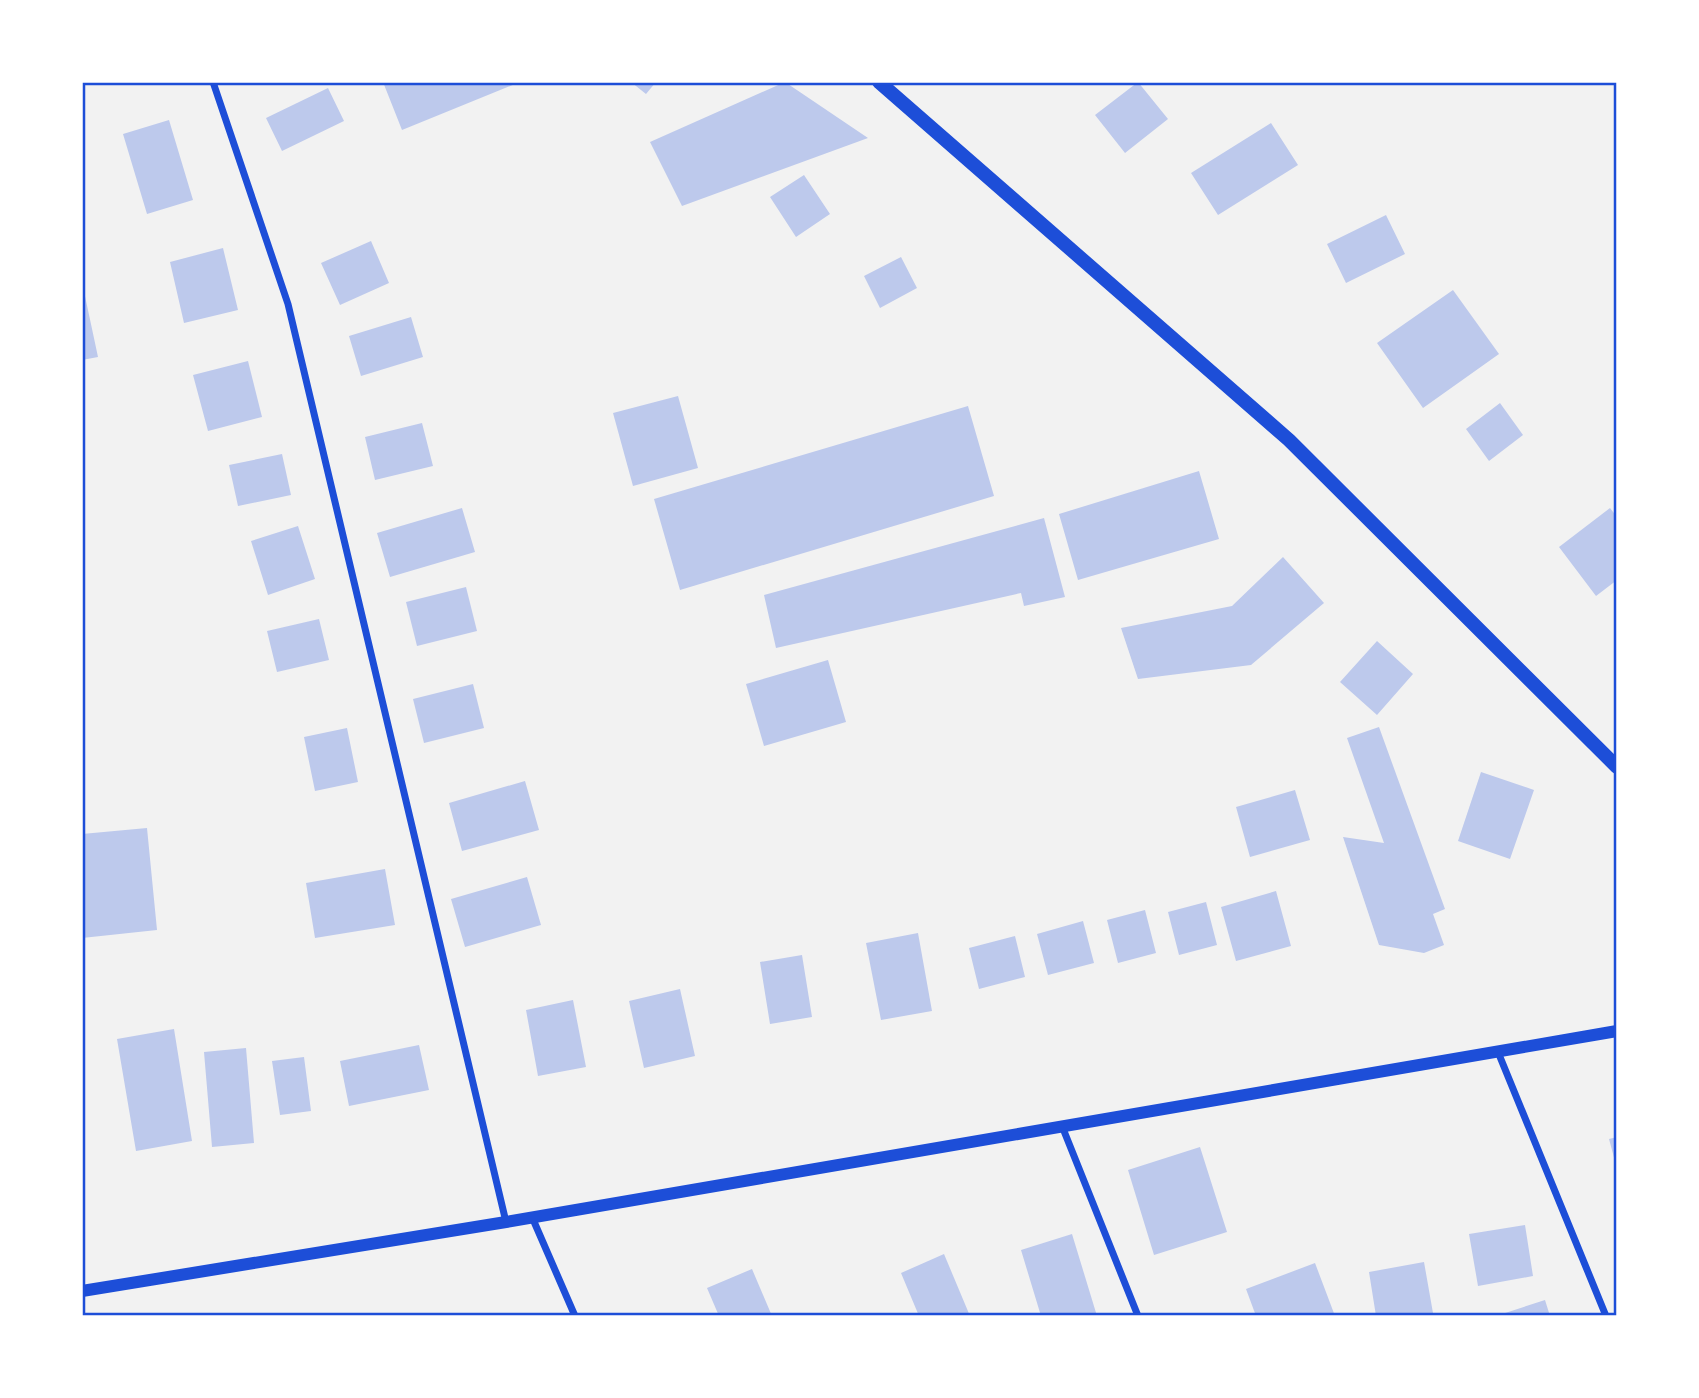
<svg xmlns="http://www.w3.org/2000/svg" width="1699" height="1398" font-family="'Open Sans',sans-serif">
  <style>
    .building { fill: #bdc9ec }
    .lines { fill: none; stroke-linecap: round; stroke-linejoin: round }
    .minor { stroke: #1d4ed8; stroke-width: 7 }
    .tertiary { stroke: #1d4ed8; stroke-width: 12 }
    .secondary { stroke: #1d4ed8; stroke-width: 14 }
    .neatline { fill: none; stroke: #1d4ed8; stroke-width: 2.5 }
  </style>
  <rect width="100%" height="100%" fill="#f2f2f2"/>
  <path class="building" d="M383 82H520L402 130Z
    M631 82H656L646 94Z
    M785 82 868 138 682 206 650 142Z
    M1138 82 1168 119 1125 153 1095 115Z
    M328 88 344 121 282 151 266 118Z
    M169 120 193 200 147 214 123 134Z
    M1271 123 1298 165 1218 215 1191 173Z
    M804 175 830 214 796 237 770 197Z
    M1386 215 1405 254 1346 283 1327 244Z
    M371 241 389 283 340 305 321 263Z
    M223 248 238 310 184 323 170 262Z
    M901 257 917 288 880 308 864 276Z
    M82 282 98 357 82 360Z
    M1453 290 1499 354 1423 408 1377 343Z
    M411 317 423 357 361 376 349 336Z
    M248 361 262 417 208 431 193 375Z
    M678 396 698 468 633 486 613 413Z
    M1500 403 1523 435 1489 461 1466 429Z
    M968 406 994 496 680 590 654 499Z
    M422 423 433 466 375 480 365 437Z
    M282 454 291 495 238 506 229 465Z
    M1199 471 1219 539 1078 580 1059 514Z
    M462 508 475 552 390 577 377 533Z
    M1610 508 1617 517V580L1596 596 1559 547Z
    M1044 518 1065 597 1024 606 1021 593 776 648 764 595Z
    M298 526 315 579 268 595 251 541Z
    M1283 557 1324 603 1251 665 1138 679 1121 628 1232 606Z
    M466 587 477 631 417 646 406 602Z
    M319 619 329 660 277 672 267 631Z
    M1377 641 1413 674 1377 715 1340 682Z
    M828 660 846 722 764 746 746 684Z
    M473 684 484 728 424 743 413 699Z
    M1379 727 1445 909 1433 914 1444 945 1424 953 1379 945 1343 837 1384 843 1347 738Z
    M347 728 358 782 315 791 304 737Z
    M1481 772 1534 790 1510 859 1458 841Z
    M525 781 539 830 462 851 449 803Z
    M1295 790 1310 840 1250 857 1236 807Z
    M147 828 157 930 82 938V834Z
    M385 869 395 925 315 938 306 883Z
    M527 877 541 925 465 947 451 899Z
    M1276 891 1291 946 1236 961 1221 907Z
    M1206 902 1217 945 1179 955 1168 912Z
    M1145 910 1156 953 1118 963 1107 920Z
    M1083 921 1094 963 1048 975 1037 934Z
    M918 933 932 1011 881 1020 866 943Z
    M1015 936 1025 977 979 989 969 948Z
    M802 955 812 1017 770 1024 760 962Z
    M680 989 695 1056 644 1068 629 1001Z
    M573 1000 586 1067 538 1076 526 1010Z
    M174 1029 192 1141 136 1151 117 1039Z
    M419 1045 429 1090 349 1106 340 1061Z
    M246 1048 254 1143 212 1147 204 1052Z
    M304 1057 311 1111 280 1115 272 1061Z
    M1617 1137V1165H1616L1609 1139Z
    M1200 1147 1227 1232 1154 1255 1128 1170Z
    M1525 1225 1533 1276 1478 1286 1469 1234Z
    M1072 1234 1097 1316H1041L1021 1250Z
    M944 1254 970 1316H919L901 1273Z
    M1424 1262 1433 1313 1420 1316H1376L1369 1272Z
    M1315 1263 1335 1316H1256L1246 1289Z
    M752 1269 772 1316H719L707 1288Z
    M1545 1300 1550 1316H1499V1315Z"/>
  <g class="lines">
    <path class="minor" d="M213 82 288 304 506 1222
      M1498 1052 1606 1316
      M1062 1126 1138 1316
      M532 1217 575 1316"/>
    <path class="tertiary" d="M82 1291 506 1222 1617 1031"/>
    <path class="secondary" d="M879 82 1289 440 1617 767"/>
  </g>
  <rect width="1699" height="1398" fill="none" stroke="#ffffff" stroke-width="168"/>
  <rect x="84" y="84" width="1531" height="1230" class="neatline"/>
</svg>
